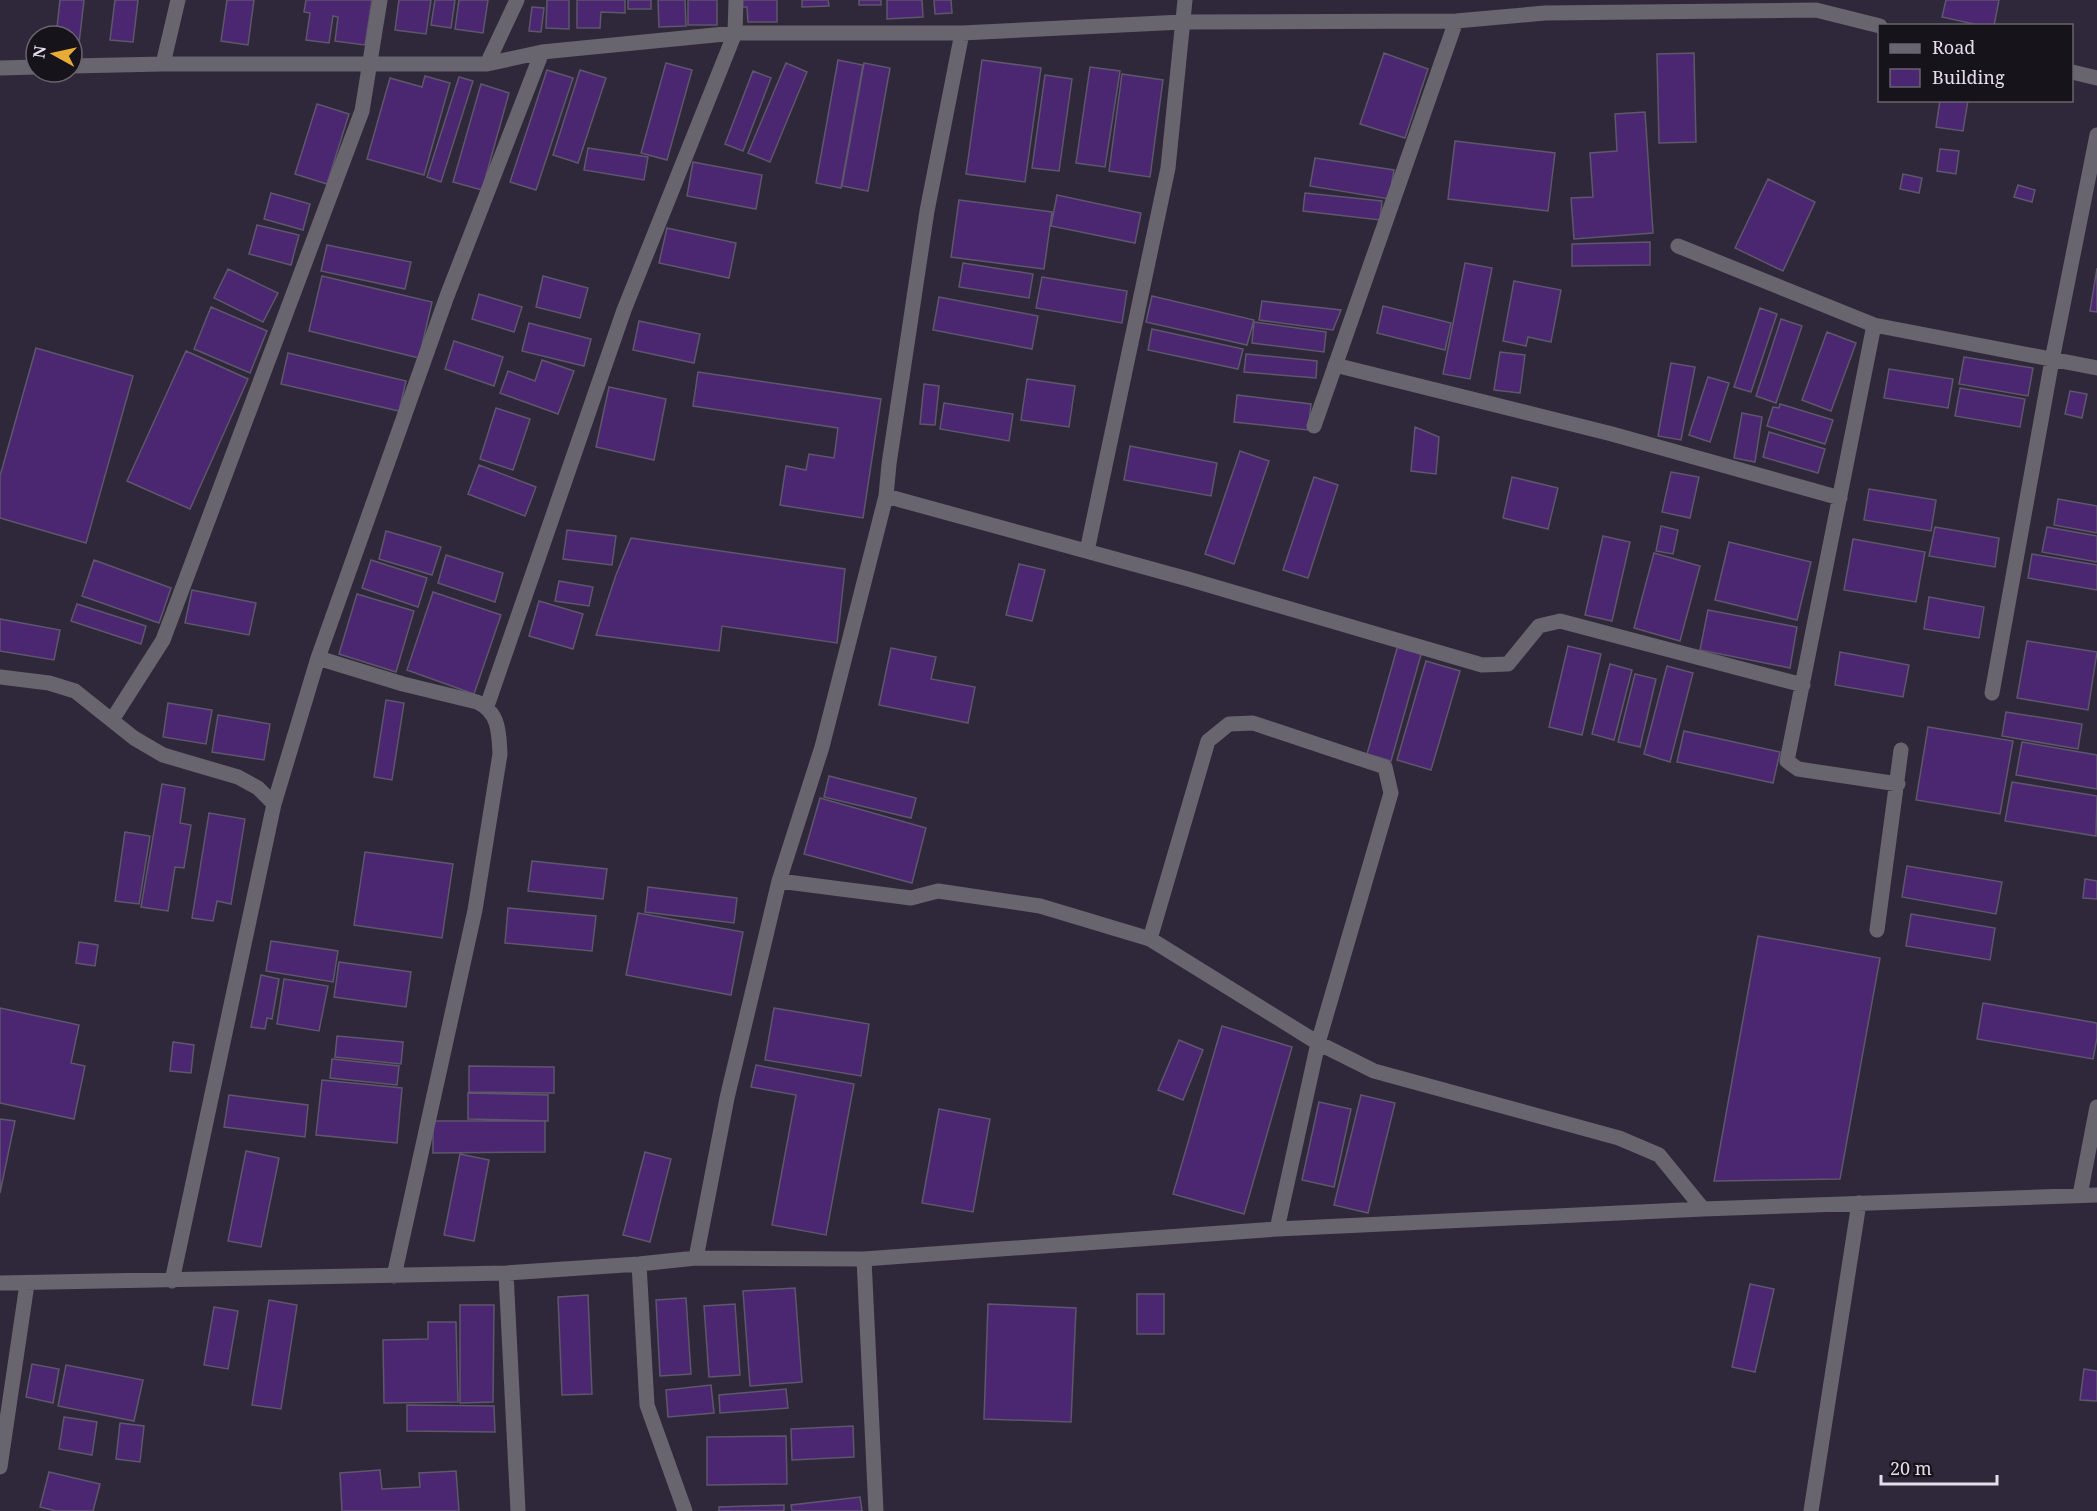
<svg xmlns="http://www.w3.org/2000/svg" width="2097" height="1511" font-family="'Noto Serif',serif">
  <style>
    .building { fill: #4b2772; stroke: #5e566b; stroke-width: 1.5 }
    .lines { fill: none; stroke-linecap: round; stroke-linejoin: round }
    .minor { stroke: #68656e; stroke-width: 15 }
  </style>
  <rect width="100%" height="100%" fill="#2f283a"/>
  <path class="building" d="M60 0H84L78 52H72V36H56Z
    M115 0H138L133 42 110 40Z
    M227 0H254L248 45 221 41Z
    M306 0H372L365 45 335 41 338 17 333 16 329 43 306 40 310 13 304 12Z
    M399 0H431L426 34 395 30Z
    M435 0H455L451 28 431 25Z
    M459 0H488L483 33 455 29Z
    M547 0H569V29L546 28Z
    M577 0H625V13L601 12 600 28H577Z
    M628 0H651V9H628Z
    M658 0H685L686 26 659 27Z
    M688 0H717V25H688Z
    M740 0H777V22H748L747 7H740Z
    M802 0H828L829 6 802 7Z
    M859 0H881V5H859Z
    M887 0H922L923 17 887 19Z
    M934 0H951L952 13 935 14Z
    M1946 0H1999L1994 26H1983L1942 17Z
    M532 7 544 8 541 32 529 31Z
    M1384 53 1428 69 1405 138 1360 124Z
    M1694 53 1696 142 1659 143 1657 54Z
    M838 60 863 65 841 188 816 183Z
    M982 60 1041 68 1025 182 966 174Z
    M666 63 692 70 667 160 641 153Z
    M786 63 807 72 770 162 748 153Z
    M864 63 890 68 868 191 842 186Z
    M1090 67 1120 71 1105 167 1076 163Z
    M547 70 573 78 536 190 510 182Z
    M580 70 606 78 578 163 553 155Z
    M753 71 771 78 743 151 725 144Z
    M1122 74 1163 80 1150 177 1109 171Z
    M1045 75 1072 79 1059 171 1032 168Z
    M425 76 450 83 424 175 367 159 390 78 422 87Z
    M459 77 473 81 441 182 427 177Z
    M481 84 509 93 482 190 453 182Z
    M1940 100H1968L1963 131 1936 127Z
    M317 104 349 114 327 184 295 174Z
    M1645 112 1653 233 1574 239 1571 198 1593 197 1590 153 1617 151 1615 114Z
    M1455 141 1555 153 1548 211 1448 199Z
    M588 148 648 157 644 180 584 170Z
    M1940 149 1959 151 1956 174 1937 171Z
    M1315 158 1394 170 1389 199 1310 186Z
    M693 162 762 175 756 209 687 196Z
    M1903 174 1922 178 1919 193 1900 189Z
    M1768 179 1815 202 1783 271 1735 248Z
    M2018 185 2035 190 2032 202 2014 197Z
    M271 193 310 204 303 230 264 219Z
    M1305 193 1382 201 1380 220 1303 211Z
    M1057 195 1141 213 1135 243 1051 226Z
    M959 200 1052 212 1044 269 951 257Z
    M257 225 299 235 291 265 249 254Z
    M667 228 736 243 729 278 659 263Z
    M1650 242V265L1572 266V244Z
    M327 245 411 262 405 289 321 271Z
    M963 263 1033 274 1029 298 959 287Z
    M1465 263 1492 268 1470 379 1443 374Z
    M2097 268V312L2090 311Z
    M228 269 278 293 263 322 214 298Z
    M322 276 432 302 419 358 309 331Z
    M543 276 588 288 580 318 536 307Z
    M1042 277 1127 291 1122 323 1036 308Z
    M1514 281 1561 290 1551 342 1528 337 1526 346 1503 341Z
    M479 294 522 307 514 332 472 319Z
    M1152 296 1254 320 1247 345 1146 322Z
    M939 297 1038 316 1032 349 933 330Z
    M1262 301 1341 310 1333 330 1259 320Z
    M1383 306 1451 323 1445 350 1377 333Z
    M211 307 267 331 250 373 194 349Z
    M1760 308 1777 314 1751 392 1734 387Z
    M1781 319 1802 326 1776 403 1756 396Z
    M639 321 700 334 694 363 633 350Z
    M1254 322 1326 332 1324 352 1252 343Z
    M529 323 591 339 584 366 522 351Z
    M1152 329 1243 349 1238 369 1148 350Z
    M1827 332 1856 343 1831 411 1802 400Z
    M454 341 503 357 494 386 445 369Z
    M36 348 133 376 86 543 0 518V476Z
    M186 351 248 379 190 509 127 481Z
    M1500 352 1525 355 1520 393 1494 390Z
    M288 353 406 381 399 411 281 384Z
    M1246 354 1317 361 1316 378 1244 372Z
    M1964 357 2033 368 2028 396 1959 384Z
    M542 360 574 371 558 414 500 393 508 371 535 381Z
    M1671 363 1695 367 1681 440 1658 436Z
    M1889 369 1953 379 1948 408 1884 398Z
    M698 372 881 399 863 518 780 505 786 466 806 470 809 454 834 458 838 428 693 406Z
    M1708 377 1729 383 1710 442 1689 435Z
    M1027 379 1075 386 1069 427 1021 420Z
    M924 384 939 386 935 425 920 424Z
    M609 387 666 399 654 460 596 447Z
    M1960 388 2025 399 2020 427 1955 416Z
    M2070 391 2087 394 2082 418 2065 414Z
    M1237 395 1311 404 1308 430 1234 422Z
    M944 403 1013 414 1009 441 940 429Z
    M1780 404 1833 420 1825 444 1767 426 1773 407 1779 408Z
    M496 408 530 419 513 470 480 459Z
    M1742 413 1762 417 1755 462 1734 458Z
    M1415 427 1439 437 1436 474 1411 471Z
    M1769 432 1825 449 1818 473 1763 457Z
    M1130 446 1217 463 1211 496 1124 480Z
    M1240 451 1269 461 1234 564 1205 554Z
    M479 465 536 487 525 516 468 494Z
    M1671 472 1699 477 1690 518 1662 512Z
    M1314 477 1338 485 1308 578 1283 570Z
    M1512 477 1558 488 1548 529 1503 518Z
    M1869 489 1936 500 1931 531 1864 520Z
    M2058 499 2097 506V533L2054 525Z
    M1661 526 1678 530 1673 554 1656 551Z
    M1935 527 1999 538 1995 567 1929 556Z
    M2047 527 2097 536V562L2042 552Z
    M567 530 616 536 612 565 563 559Z
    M386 531 441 547 432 575 379 559Z
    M1603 536 1630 542 1612 621 1585 615Z
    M631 538 845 569 837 643 722 626 719 651 596 635 616 575Z
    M1853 539 1925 552 1916 602 1844 590Z
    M1729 542 1811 562 1797 620 1715 600Z
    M1654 553 1700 566 1680 641 1634 628Z
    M2032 554 2097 565V590L2028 578Z
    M446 555 503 573 495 602 438 583Z
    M94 560 171 588 159 623 82 596Z
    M371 560 427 578 418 607 362 588Z
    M1019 564 1045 570 1032 621 1006 615Z
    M559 581 593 587 589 606 555 601Z
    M192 590 256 603 249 635 185 623Z
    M433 592 501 615 474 694 407 670Z
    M357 594 414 611 396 672 339 654Z
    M1929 597 1984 607 1979 638 1924 629Z
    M539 601 583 614 573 649 529 636Z
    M77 604 146 626 141 644 71 621Z
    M1708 610 1797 627 1790 668 1700 650Z
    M0 619 60 630 54 660 0 651Z
    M2027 641 2097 652 2088 710 2017 698Z
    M1398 645 1422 651 1391 761 1367 754Z
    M1568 646 1601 654 1582 735 1549 727Z
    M891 648 936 657 931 679 975 687 968 723 879 705Z
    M1840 652 1909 665 1903 697 1835 685Z
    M1426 661 1460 671 1431 770 1397 760Z
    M1610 664 1632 670 1614 740 1592 734Z
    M1667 666 1693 673 1670 762 1644 754Z
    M1635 674 1656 679 1640 747 1618 742Z
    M386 700 404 703 392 780 374 777Z
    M168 703 212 710 206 744 163 737Z
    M2006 712 2082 724 2078 749 2002 736Z
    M218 715 270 724 264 760 212 752Z
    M1928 727 2013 741 2000 814 1916 800Z
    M1684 731 1780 752 1773 783 1677 762Z
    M2022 742 2097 755V789L2016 775Z
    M829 776 916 798 911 818 824 797Z
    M2012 782 2097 796 2096 836 2005 821Z
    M162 784 185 788 180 823 191 825 184 868 175 867 168 911 141 907Z
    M820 798 926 828 912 883 804 854Z
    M209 813 245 819 231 904 217 901 213 921 192 918Z
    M125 832 150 836 139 904 115 901Z
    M365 852 453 864 442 938 354 925Z
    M532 861 607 869 603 899 528 891Z
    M1907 866 2002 882 1996 914 1902 897Z
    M2085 879 2097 881V899L2083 898Z
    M648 887 737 898 734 923 645 912Z
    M508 908 596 916 592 951 505 943Z
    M638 913 743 932 731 995 626 975Z
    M1911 914 1995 928 1990 960 1906 946Z
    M1758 936 1880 958 1840 1179 1714 1181Z
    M271 941 338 951 333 982 266 971Z
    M79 942 98 945 95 966 76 963Z
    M339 962 411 972 406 1007 334 997Z
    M261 975 279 979 272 1019 267 1018 265 1029 251 1027Z
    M284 979 328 986 319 1031 277 1024Z
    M1983 1003 2097 1023V1038L2093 1059 1977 1039Z
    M0 1008 79 1025 71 1063 85 1066 74 1119 0 1103Z
    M774 1008 869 1024 861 1076 765 1060Z
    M1222 1026 1292 1047 1244 1214 1173 1194Z
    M337 1036 403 1042 401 1064 335 1057Z
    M1179 1040 1203 1050 1183 1100 1158 1090Z
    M173 1042 194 1045 191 1073 170 1071Z
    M332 1059 399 1066 397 1085 330 1078Z
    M756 1065 854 1084 826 1235 772 1225 796 1095 751 1087Z
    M469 1066 554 1067V1093L469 1092Z
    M322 1080 402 1088 397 1143 316 1135Z
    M468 1093 548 1095V1121L468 1119Z
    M229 1095 308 1105 305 1137 224 1127Z
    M1361 1095 1395 1103 1368 1213 1334 1205Z
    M1319 1102 1351 1109 1334 1187 1302 1180Z
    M939 1109 990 1119 973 1212 922 1203Z
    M0 1119 15 1121 0 1193Z
    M433 1121H545V1152L433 1153Z
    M246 1151 279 1158 261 1247 228 1241Z
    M645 1152 671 1159 650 1242 623 1235Z
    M460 1154 489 1160 474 1241 444 1235Z
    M1750 1284 1774 1289 1755 1372 1732 1367Z
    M795 1288 802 1382 750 1386 743 1291Z
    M1137 1294H1164V1334H1137Z
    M588 1295 592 1394 562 1395 558 1297Z
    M686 1298 691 1374 660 1376 656 1300Z
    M269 1300 297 1305 281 1409 252 1405Z
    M735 1304 740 1375 709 1377 704 1306Z
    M988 1304 1076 1308 1071 1422 984 1419Z
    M460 1305H494L493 1402 460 1403Z
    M214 1307 238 1311 228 1369 204 1365Z
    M428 1322H456L458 1402 384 1403 383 1340 428 1339Z
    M32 1364 59 1369 53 1403 26 1397Z
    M66 1365 143 1380 134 1421 58 1406Z
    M2084 1369 2097 1371V1401L2080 1400Z
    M711 1385 714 1413 668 1417 666 1390Z
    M786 1389 788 1408 720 1413 719 1395Z
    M407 1405 494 1406 495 1432 407 1431Z
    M64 1417 97 1422 92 1455 59 1449Z
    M120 1423 144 1426 140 1462 116 1459Z
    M853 1426 854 1457 792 1460 791 1429Z
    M786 1436 787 1484 707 1485V1437Z
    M380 1470 382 1489 420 1487 419 1473 456 1471 459 1511H342L340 1473Z
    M49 1472 100 1484 93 1511H56L40 1507Z
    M860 1497 862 1511H792L791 1505Z
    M784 1505V1511H719V1507Z"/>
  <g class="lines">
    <path class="minor" d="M163 64 178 0
      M487 64 517 0
      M72 66 163 64H487L542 52 735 33H962L1182 22 1456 21 1545 13 1816 10 1880 26
      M0 68 36 67
      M2072 72 2097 78
      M1678 246 1874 325 2097 368
      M1874 325 1787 761 1798 769 1898 784
      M1335 365 1612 434 1840 498
      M1314 426 1456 21
      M886 496 1188 579 1482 665 1508 664 1539 626 1560 621 1803 685
      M1087 551 1168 168 1185 0
      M318 658 403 684 477 702C499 712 499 732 500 754L475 910 394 1276
      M0 677 49 683 75 691 134 738 163 755 238 777 258 788 274 804
      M1992 693 2052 360 2097 135
      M487 706 624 310 735 33 736 0
      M112 720 163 640 362 111 380 0
      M779 881 911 898 938 891 1040 906 1150 939 1318 1043 1374 1071 1619 1138 1659 1155 1703 1209
      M1877 930 1901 750
      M1150 939 1208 741 1229 724 1253 723 1385 767 1391 793 1318 1043 1277 1229
      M2080 1195 2097 1107
      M696 1258 727 1098 779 881 822 747 886 496 889 464 927 211 962 33
      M864 1259 876 1511
      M639 1264 647 1405 685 1511
      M506 1273 518 1511
      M172 1281 274 804 318 658 447 296 542 52
      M0 1283 506 1273 639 1264 696 1258 864 1259 1277 1229 1703 1209 2097 1195
      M0 1467 27 1284
      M1811 1511 1859 1203"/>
  </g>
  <rect x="1878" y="24" width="195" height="78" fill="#16131b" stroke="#68646e" stroke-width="1.5"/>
  <rect x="1890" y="44" width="30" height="9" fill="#68656e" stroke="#68646e" stroke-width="1.5"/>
  <text x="1932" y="54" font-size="18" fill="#e3deea">Road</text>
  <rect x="1890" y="69" width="30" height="18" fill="#4b2772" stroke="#68646e" stroke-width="1.5"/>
  <text x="1932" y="84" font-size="18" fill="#e3deea">Building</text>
  <g transform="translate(54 54) rotate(278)"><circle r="28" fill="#16131b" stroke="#68646e" stroke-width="1.5"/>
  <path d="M0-4.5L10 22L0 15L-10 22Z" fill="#e7ac36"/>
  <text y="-9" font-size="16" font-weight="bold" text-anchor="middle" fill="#e3deea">N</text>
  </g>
  <path d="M1881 1475v9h116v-9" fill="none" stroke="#e3deea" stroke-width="3"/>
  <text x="1890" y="1475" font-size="18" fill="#e3deea" stroke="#16131b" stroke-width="4.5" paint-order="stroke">20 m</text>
</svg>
